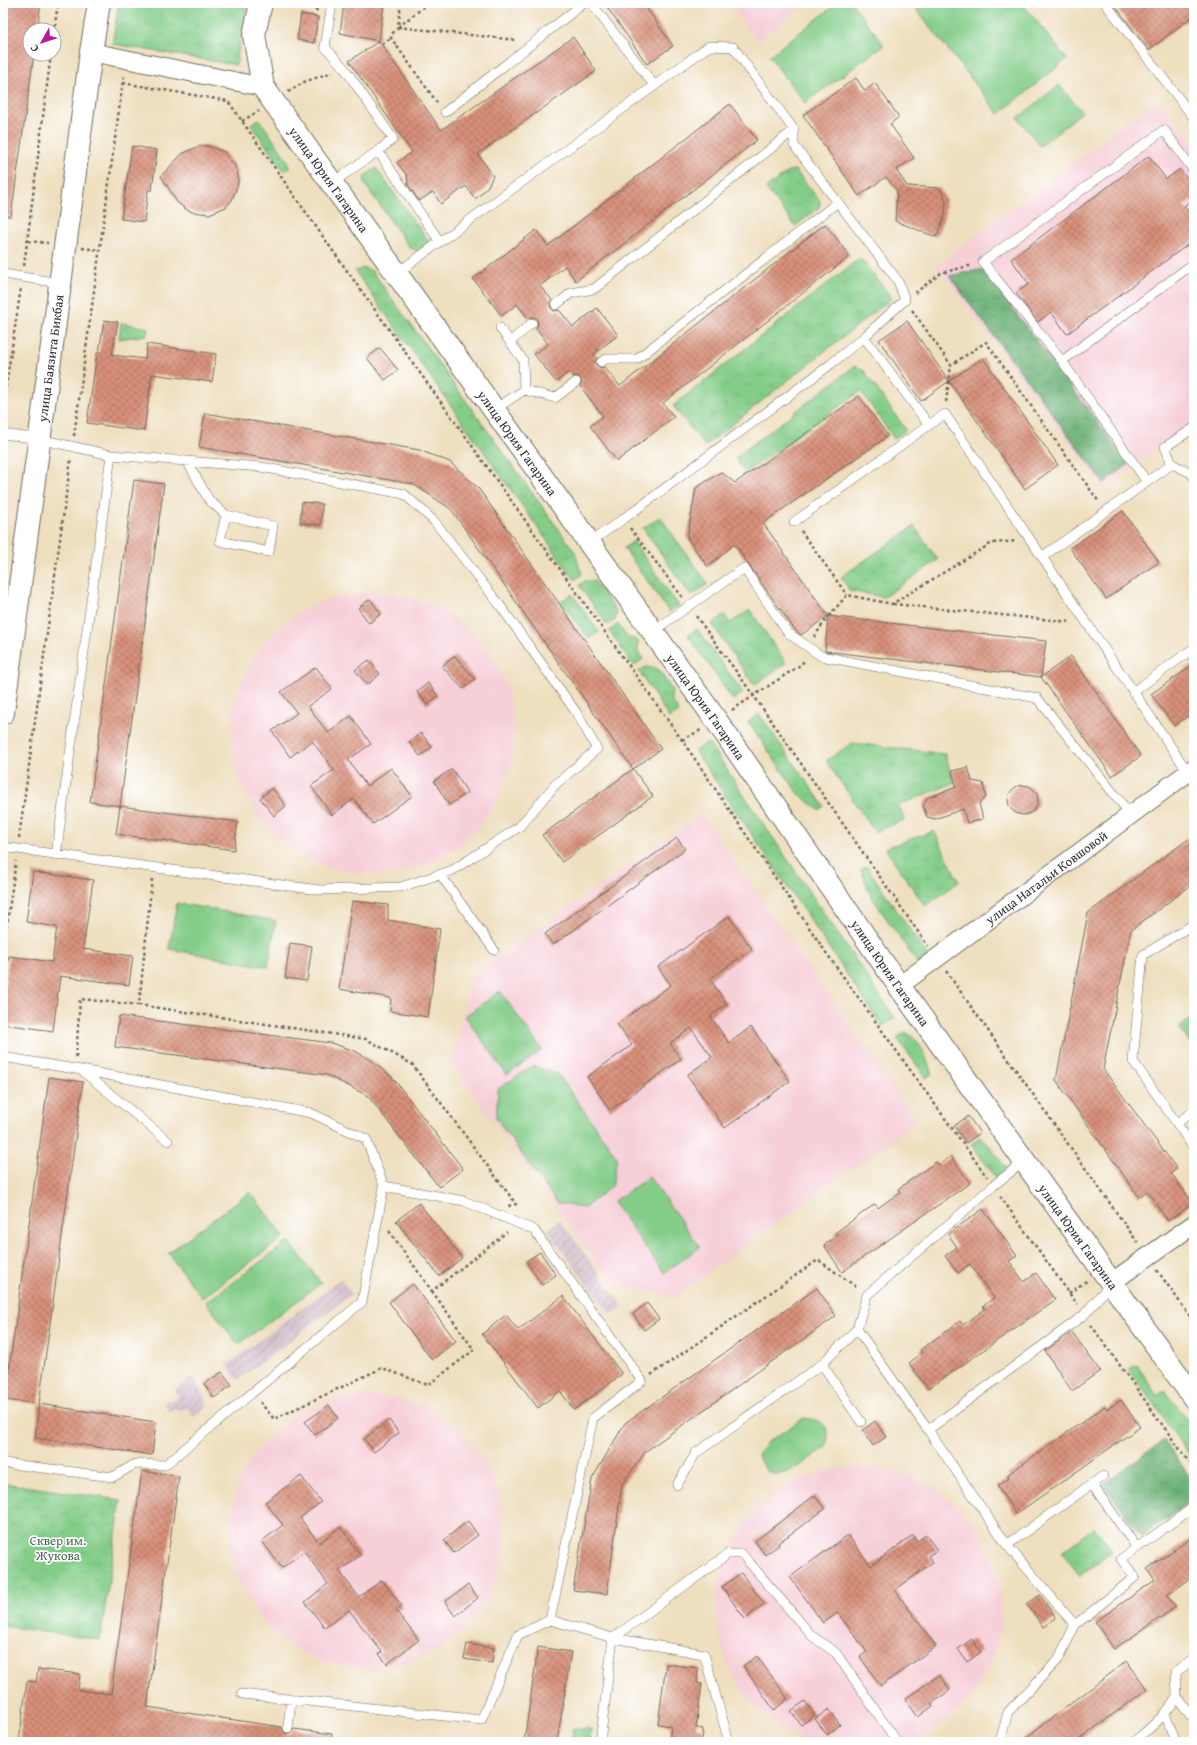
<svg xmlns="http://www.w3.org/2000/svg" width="1197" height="1745" font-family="'Gentium Book Plus',serif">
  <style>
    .built { fill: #f6cfd7 }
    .industrial { fill: url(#industrial-furrows) }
    .grass { fill: url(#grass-tufts); stroke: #587c5a }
    .forest { fill: url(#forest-crowns); stroke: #4b6e50 }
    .park { fill: url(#park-crowns); stroke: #587c5a }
    .pitch { fill: #84cd89; stroke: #587c5a }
    .building { fill: url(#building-cross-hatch) }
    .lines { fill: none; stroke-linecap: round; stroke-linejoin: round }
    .service-casing { stroke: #6f6a5f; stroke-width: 10 }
    .minor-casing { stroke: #6f6a5f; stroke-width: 20 }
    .secondary-casing { stroke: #6f6a5f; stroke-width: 24 }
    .path { stroke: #6f6a5f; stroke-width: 2.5; stroke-dasharray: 3 3; stroke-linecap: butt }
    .service { stroke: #fff; stroke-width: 9 }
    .minor { stroke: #fff; stroke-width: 18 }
    .secondary { stroke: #fff; stroke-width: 22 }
    .labels { text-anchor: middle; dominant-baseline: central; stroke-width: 3.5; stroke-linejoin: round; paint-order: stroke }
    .street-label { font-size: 13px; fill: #2b2b2b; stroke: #fff }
    .park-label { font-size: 13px; fill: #4a644c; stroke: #fff }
  </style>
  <defs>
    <pattern id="industrial-furrows" width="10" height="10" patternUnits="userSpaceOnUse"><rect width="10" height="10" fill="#d1bdc9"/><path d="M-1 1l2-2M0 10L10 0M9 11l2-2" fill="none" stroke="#aa9aa3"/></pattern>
    <pattern id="grass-tufts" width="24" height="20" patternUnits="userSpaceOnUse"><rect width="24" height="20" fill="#84cd89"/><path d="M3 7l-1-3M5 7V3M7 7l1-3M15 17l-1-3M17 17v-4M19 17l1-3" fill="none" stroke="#72b076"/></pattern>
    <pattern id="forest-crowns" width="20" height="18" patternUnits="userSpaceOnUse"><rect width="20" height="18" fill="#6bb075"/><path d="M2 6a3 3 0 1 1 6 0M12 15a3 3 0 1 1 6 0" fill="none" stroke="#588f60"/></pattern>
    <pattern id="park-crowns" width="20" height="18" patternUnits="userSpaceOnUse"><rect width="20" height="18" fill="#84cd89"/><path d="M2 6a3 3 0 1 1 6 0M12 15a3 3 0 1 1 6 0" fill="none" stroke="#72b076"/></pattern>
    <pattern id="building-cross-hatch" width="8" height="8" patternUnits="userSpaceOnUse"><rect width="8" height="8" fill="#d8907a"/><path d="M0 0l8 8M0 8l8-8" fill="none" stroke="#af7664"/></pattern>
  </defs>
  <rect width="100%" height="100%" fill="#fff"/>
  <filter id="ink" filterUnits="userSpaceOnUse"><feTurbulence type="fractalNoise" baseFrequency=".025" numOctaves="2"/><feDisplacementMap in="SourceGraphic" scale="8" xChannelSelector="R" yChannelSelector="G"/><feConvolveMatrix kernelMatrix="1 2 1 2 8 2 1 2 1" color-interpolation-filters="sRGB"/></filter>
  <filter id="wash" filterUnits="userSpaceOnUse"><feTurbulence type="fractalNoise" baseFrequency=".012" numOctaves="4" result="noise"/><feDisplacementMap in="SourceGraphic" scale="16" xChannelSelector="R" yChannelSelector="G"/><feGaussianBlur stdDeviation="0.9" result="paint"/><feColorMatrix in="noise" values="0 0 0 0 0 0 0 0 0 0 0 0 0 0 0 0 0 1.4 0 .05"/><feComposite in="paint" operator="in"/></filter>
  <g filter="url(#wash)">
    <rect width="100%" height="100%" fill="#eedfbf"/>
    <path class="built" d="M728 3H807L758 41Z
      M1158 99 1194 146V421L1104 489 936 266Z
      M232 733a141 141 0 1 1 282 0a141 141 0 1 1-282 0Z
      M701 814 917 1122 675 1296 613 1285 451 1064 472 976Z
      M230 1532a137 137 0 1 1 274 0a137 137 0 1 1-274 0Z
      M717 1609a142 142 0 1 1 284 0a142 142 0 1 1-284 0Z"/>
    <path class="industrial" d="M560 1220 623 1306 611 1315 547 1230Z
      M341 1279 352 1294 238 1380 227 1365Z
      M194 1377 208 1406 193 1417 188 1408 168 1411 164 1401 178 1398 175 1389Z"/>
    <path class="grass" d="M119 3H247L236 65 112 44Z
      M259 119 288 161 289 168 284 171 251 124Z
      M376 168 430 243 419 251 410 248 364 183 365 176Z
      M795 170 820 201 819 208 795 226 766 188 789 171Z
      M860 258 892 298 705 446 673 406Z
      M364 268 372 271 575 552 578 564 582 574 575 580 355 271Z
      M855 366 864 371 906 430 894 439 861 391 745 473 735 458Z
      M660 517 708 584 691 596 643 528Z
      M633 541 679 606 669 612 624 548Z
      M585 581H594L617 612 615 620 607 625 579 585Z
      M572 594 599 632 588 639 561 601Z
      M750 610 786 663 754 685 712 624 724 615 730 623Z
      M618 624 627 637 638 641V652L643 659 634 666 609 631Z
      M697 629 743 693 733 700 688 635Z
      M646 667 658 669 672 690 671 699 679 712 669 718 639 671Z
      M759 714 824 806 819 810 797 792 748 722Z
      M708 742 895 1018 882 1026 695 751Z
      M852 743 945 754 954 783 899 805 904 820 875 832 826 761Z
      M934 831 959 882 925 906 885 848Z
      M866 866 929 957 918 964 871 896 861 870Z
      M905 1032C921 1039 926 1058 932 1074L926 1078 897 1038Z
      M980 1137 989 1145 1008 1171 997 1179 971 1144Z
      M1137 1365 1157 1396 1165 1390 1194 1430V1462L1129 1369Z
      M573 1728 591 1729 590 1742H572Z"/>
    <path class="forest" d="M983 269 1129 464 1104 483 949 276Z
      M1164 1440 1194 1482V1499L1141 1537 1103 1484Z"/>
    <path class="park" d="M121 323 148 328 147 335 119 339Z
      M914 526 938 560 884 597 850 591 841 577Z
      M1194 1016V1049L1179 1028Z
      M3 1483 121 1500 100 1640 3 1626Z
      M1094 1527 1112 1551 1080 1576 1062 1552Z"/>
    <path class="pitch" d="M838 3H852L884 45 805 103 769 56Z
      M923 3H1022L1067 59 999 114 916 9Z
      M1059 85 1082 112 1040 146 1018 118Z
      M177 903 276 921 268 967 169 949Z
      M500 991 542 1050 507 1075 465 1016Z
      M532 1066 557 1073 617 1157 612 1186 584 1208 557 1203 496 1118 498 1089Z
      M649 1177 700 1247 664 1273 613 1202Z
      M250 1192 284 1237 202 1298 168 1253Z
      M289 1241 321 1283 238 1345 206 1302Z
      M804 1418C823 1420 832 1426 826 1447 806 1460 770 1496 758 1455L766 1443Z"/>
    <g id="blocks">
      <path class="building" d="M5 3H41L37 30H30V54H34L11 216H3V17Z
        M344 3H384L379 41 340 33Z
        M604 3H643L673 46 647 64Z
        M1113 3H1194V15L1149 50Z
        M301 14 318 17 314 43 297 40Z
        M573 37 596 71 478 154 493 176 488 186 481 194 475 199 466 186 441 204 433 192 419 201 408 185 407 175 397 163 412 152 349 61 379 41 441 130Z
        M856 78 865 91 875 83 899 117 890 124 914 158 896 170 907 186 940 188 946 200 945 215 936 237 895 221 897 191 886 177 859 196 803 115Z
        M730 104 757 140 576 281 565 266 540 286 552 300 550 303 551 308 554 311 559 310 573 327 597 308 618 335 594 354 597 358 595 362 596 365 601 368 604 367 620 386 825 224 850 256 663 403 674 417 617 461 590 426 603 416 580 386 582 382 580 378 578 376 573 377 569 372 556 382 534 354 548 344 536 328 538 325 537 319 534 317 528 318 517 304 502 316 473 279 536 230 548 246Z
        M132 146 157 150 152 190H148L144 222 121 219Z
        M199 146H208L224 152 235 166 238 175V184L232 200 226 207 209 214 192 212 184 208 177 202 161 176 182 154Z
        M1149 156 1166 179 1180 169 1194 188V198L1184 206 1194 219V240L1067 334 1051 312 1038 322 1016 293 1029 284 1011 259Z
        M104 320 118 322 112 355 145 359 147 344 216 354 212 382 152 374 144 431 87 423 97 353H99Z
        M907 321 949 381 921 401 879 340Z
        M380 348 398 370 385 380 367 358Z
        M983 358 1058 465 1025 489 949 381Z
        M859 396 888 436 763 523 828 616 801 635 795 630 734 544 708 567 687 538 696 488 721 472 735 483Z
        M205 413 419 450 450 462 479 489 661 749 633 769 451 509 413 484 199 447Z
        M134 480 164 484 120 806 90 802Z
        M302 502 322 504 321 525 300 523Z
        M1123 511 1159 562 1106 599 1070 548Z
        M370 599 381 614 369 623 358 608Z
        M828 616 1046 641 1041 677 825 651Z
        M455 656 475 679 463 689 442 666Z
        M1071 656 1141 756 1112 776 1041 677Z
        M369 660 380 674 367 685 355 670Z
        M1194 664V712L1174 726 1151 694Z
        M316 667 332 689 308 706 328 733 351 716 371 744 348 760 367 786 391 768 412 796 373 824 354 799 332 815 311 786 334 770 312 741 290 757 272 731 297 713 281 692Z
        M428 683 438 696 427 705 417 692Z
        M421 733 432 747 420 756 409 742Z
        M968 767 972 781 983 783 986 797 979 803 983 819 967 823 963 809 935 819 927 817 923 806 927 798 956 787 952 771Z
        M452 769 468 793 449 805 434 781Z
        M633 769 653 796 562 862 542 835Z
        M1008 800a15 15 0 1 1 30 0a15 15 0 1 1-30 0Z
        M272 788 286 806 274 816 260 798Z
        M120 806 238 822 234 850 116 834Z
        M1194 835V883L1131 930 1103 1069 1177 1169 1171 1173 1193 1203 1168 1221 1147 1191 1139 1197 1056 1080 1088 913Z
        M677 838 685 849 553 945 545 934Z
        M33 872 93 880 83 949 133 956 129 985 60 976 53 1031 3 1024V999L9 956 52 962 57 927 26 922Z
        M352 901 388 905V920L440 929 428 1017 390 1011 391 998 339 989Z
        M729 916 752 949 710 979 727 1004 710 1016 729 1043 751 1027 790 1081 725 1128 687 1075 712 1057 691 1028 670 1043 681 1059 610 1110 587 1077 632 1045 617 1024 671 985 658 967Z
        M290 943 312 946 307 981 285 978Z
        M119 1016 331 1043 355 1051 371 1060 392 1077 463 1169 439 1187 368 1096 327 1075 115 1047Z
        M49 1077 83 1082 39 1404 5 1400Z
        M968 1116 980 1133 966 1143 954 1126Z
        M951 1156 970 1183 842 1272 824 1245 837 1236 835 1233 875 1204 878 1208 900 1192 898 1189 936 1162 939 1165Z
        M419 1203 462 1258 439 1276 396 1221Z
        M983 1209 1017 1256 1009 1261 1024 1282 1036 1273 1055 1300 928 1389 909 1363 922 1353 920 1350 960 1321 963 1325 985 1309 983 1306 994 1298 970 1264 958 1273 945 1256 957 1247 948 1234Z
        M540 1252 556 1275 542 1285 526 1261Z
        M413 1284 456 1341 432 1360 389 1302Z
        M817 1288 836 1316 646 1451 622 1484 607 1594 573 1590 592 1479 625 1423Z
        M563 1296 622 1374 574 1410 560 1391 538 1408 482 1334 506 1315 518 1330Z
        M647 1303 659 1319 644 1330 633 1314Z
        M1072 1332 1100 1371 1072 1391 1045 1351Z
        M222 1372 232 1385 214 1398 204 1384Z
        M1121 1400 1140 1427 1016 1514 997 1486 1009 1478 1007 1475 1105 1406 1107 1409Z
        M39 1404 156 1422 152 1455 35 1438Z
        M329 1405 338 1418 315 1435 305 1422Z
        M389 1420 399 1433 374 1452 364 1439Z
        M875 1421 886 1437 873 1446 863 1430Z
        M142 1471 179 1476 147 1707 282 1727 283 1731 287 1734 291 1733 294 1729 332 1734 331 1742H19L27 1681 36 1682 38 1669 80 1674 78 1690 111 1694Z
        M301 1476 321 1502 300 1518 319 1543 340 1527 361 1555 339 1571 359 1597 382 1580 402 1606 396 1611 419 1640 387 1664 379 1654 382 1652 349 1610 325 1628 305 1602 328 1584 304 1551 282 1568 262 1541 283 1525 265 1502Z
        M815 1495 825 1509 778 1543 779 1545 765 1555 755 1541Z
        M468 1521 478 1535 454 1553 444 1540Z
        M848 1535 871 1566 913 1535 917 1541 926 1535 937 1550 928 1556 933 1562 895 1590 936 1646 881 1686 860 1657 867 1652 838 1613 823 1623 790 1577Z
        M1194 1536V1576L1167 1595 1176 1607 1114 1649 1095 1622 1155 1580 1147 1569Z
        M741 1573 764 1604 745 1619 722 1587Z
        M468 1585 478 1598 455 1616 445 1602Z
        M1040 1595 1056 1618 1043 1627 1027 1604Z
        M972 1639 981 1652 967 1662 958 1649Z
        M467 1644 494 1648 492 1663 464 1659Z
        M538 1647 571 1652 557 1742H524Z
        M757 1656 788 1699 774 1710 743 1666Z
        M1127 1661 1147 1689 1076 1742H1020Z
        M666 1664 698 1668 697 1683 702 1684 696 1728 703 1729 702 1742H669L671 1726 658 1724Z
        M939 1675 950 1690 931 1704 933 1706 918 1717 905 1699Z
        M805 1701 815 1715 801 1725 791 1711Z
        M829 1709 840 1725 827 1735 815 1719Z"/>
    </g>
  </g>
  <g filter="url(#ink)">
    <use href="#blocks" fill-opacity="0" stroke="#6f6a5f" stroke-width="1"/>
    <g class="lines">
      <defs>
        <path id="service" d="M332 3 325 47 345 69 393 139 378 151 440 242
          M591 3 654 85
          M1105 3 1194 118
          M445 112 584 3
          M332 183 378 151
          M397 273 709 46 733 47 794 130V145L898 281 905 300 864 337 831 364 633 512 589 543
          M3 274 60 283
          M556 305 571 293 594 289 794 130
          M500 328 523 360 524 390
          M864 337 929 425 945 414 1190 775
          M510 342 532 323
          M1062 361 983 262 1164 130 1194 171
          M601 362 606 359H637L838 202
          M494 410 524 390 555 398 576 382
          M3 434 39 439 111 455 261 467 404 494 434 521 499 604 576 712 597 749 556 784 519 827 453 870 401 887 319 890 3 847
          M187 461 209 500 226 515 273 526 269 552 220 541 226 515
          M1172 464 1191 473 1194 477
          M1147 482 1062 361 1194 263
          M794 522 929 425
          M1042 557 1172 464 1165 447 1194 428
          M653 631 744 568 788 633 821 656 1037 698 1131 815
          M1133 692 1194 648
          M56 855 111 455
          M440 874 494 950
          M1194 924 1143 955 1133 1061 1194 1148
          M3 1057 81 1070 168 1141
          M1177 1123 1194 1111
          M1023 1162 993 1186 867 1295 857 1329 928 1430 1084 1315 1111 1283
          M384 1186 464 1201 534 1230 642 1381 593 1418 550 1620
          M822 1364 861 1422
          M928 1430 1007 1545 1103 1476
          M3 1463 113 1477 135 1464 165 1465 362 1302 384 1186 366 1139 311 1113 81 1070
          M1092 1484 1137 1548
          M677 1485 696 1453 822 1364 857 1329
          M1007 1545 1075 1625
          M1194 1659 1176 1672 1177 1697 1194 1720
          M242 1694 481 1720 518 1635 550 1620 613 1638 728 1554H742L812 1636 836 1653 895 1739 896 1742
          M1165 1714 1175 1740 1172 1742
          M288 1728 291 1700
          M600 1742 613 1638 704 1654 729 1742
          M1000 1742 1008 1712 1058 1660 1075 1625 1135 1577 1121 1559 1194 1507
          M1134 1742C1150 1728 1166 1715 1177 1697"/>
        <g id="minor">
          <path d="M91 52 263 87"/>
          <path id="s1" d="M899 986 1194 768"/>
          <path d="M1112 1282 1194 1224"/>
        </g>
        <g id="secondary">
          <path id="s2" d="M261 3 254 35 263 87 716 720 899 986 1194 1398"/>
          <path id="s3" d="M3 713 91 52 99 3"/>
        </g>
      </defs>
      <use href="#service" class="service-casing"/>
      <use href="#minor" class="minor-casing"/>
      <use href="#secondary" class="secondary-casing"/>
      <path class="path" d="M298 3 319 11
        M401 3 398 27 392 34 391 38 438 104
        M398 27 516 40
        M398 27 429 3
        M54 32 58 3
        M382 44 391 38
        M123 83 228 101 333 251 682 740 827 954 987 1177
        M288 92 304 82 333 72
        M242 121 259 111
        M28 241 48 243
        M82 248 100 250
        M24 266 51 54
        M915 293 941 273 973 265
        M912 310 951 365 986 342 1099 502
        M946 402 951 365
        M3 405 21 288
        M74 436 124 74
        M630 528 683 598
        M801 531 847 595
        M893 604 1071 622
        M696 616 754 696 928 946
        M829 616 847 595 892 604 992 543 1017 541
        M814 637 828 617
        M732 710 802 664 804 660
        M682 740 701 730
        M19 838 71 459
        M152 879 139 1005 366 1039 412 1064 516 1204 508 1206
        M3 951 16 861
        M946 971 1138 1243
        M76 1057 80 999 139 1005
        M1000 1196 1077 1304
        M389 1231 432 1291 507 1232
        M1157 1270 1194 1322
        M1069 1293 1088 1280
        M1091 1325 1194 1469
        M651 1375 818 1260 858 1288
        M260 1402 274 1419 382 1368 428 1385 474 1350 432 1291"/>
      <use href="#service" class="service"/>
      <use href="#minor" class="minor"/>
      <use href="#secondary" class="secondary"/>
    </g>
  </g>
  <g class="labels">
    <g class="street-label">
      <text stroke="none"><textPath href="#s2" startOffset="199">улица Юрия Гагарина</textPath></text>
      <text stroke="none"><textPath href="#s3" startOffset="358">улица Баязита Бикбая</textPath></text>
      <text stroke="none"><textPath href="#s2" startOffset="523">улица Юрия Гагарина</textPath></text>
      <text stroke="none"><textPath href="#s2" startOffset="847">улица Юрия Гагарина</textPath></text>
      <text stroke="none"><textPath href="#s1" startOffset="183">улица Натальи Ковшовой</textPath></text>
      <text stroke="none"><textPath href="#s2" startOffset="1171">улица Юрия Гагарина</textPath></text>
      <text stroke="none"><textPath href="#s2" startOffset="1495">улица Юрия Гагарина</textPath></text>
    </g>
    <g class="park-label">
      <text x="58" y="1540">Сквер им.<tspan x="58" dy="15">Жукова</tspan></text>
    </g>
  </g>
  <rect width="1197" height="1745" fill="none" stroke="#fff" stroke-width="16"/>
  <g transform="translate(42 42) rotate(231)"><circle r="19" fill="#ffffff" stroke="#aaaaaa"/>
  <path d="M0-3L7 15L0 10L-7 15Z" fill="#b5179e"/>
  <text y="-6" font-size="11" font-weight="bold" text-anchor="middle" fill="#2b2b2b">С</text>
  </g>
</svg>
